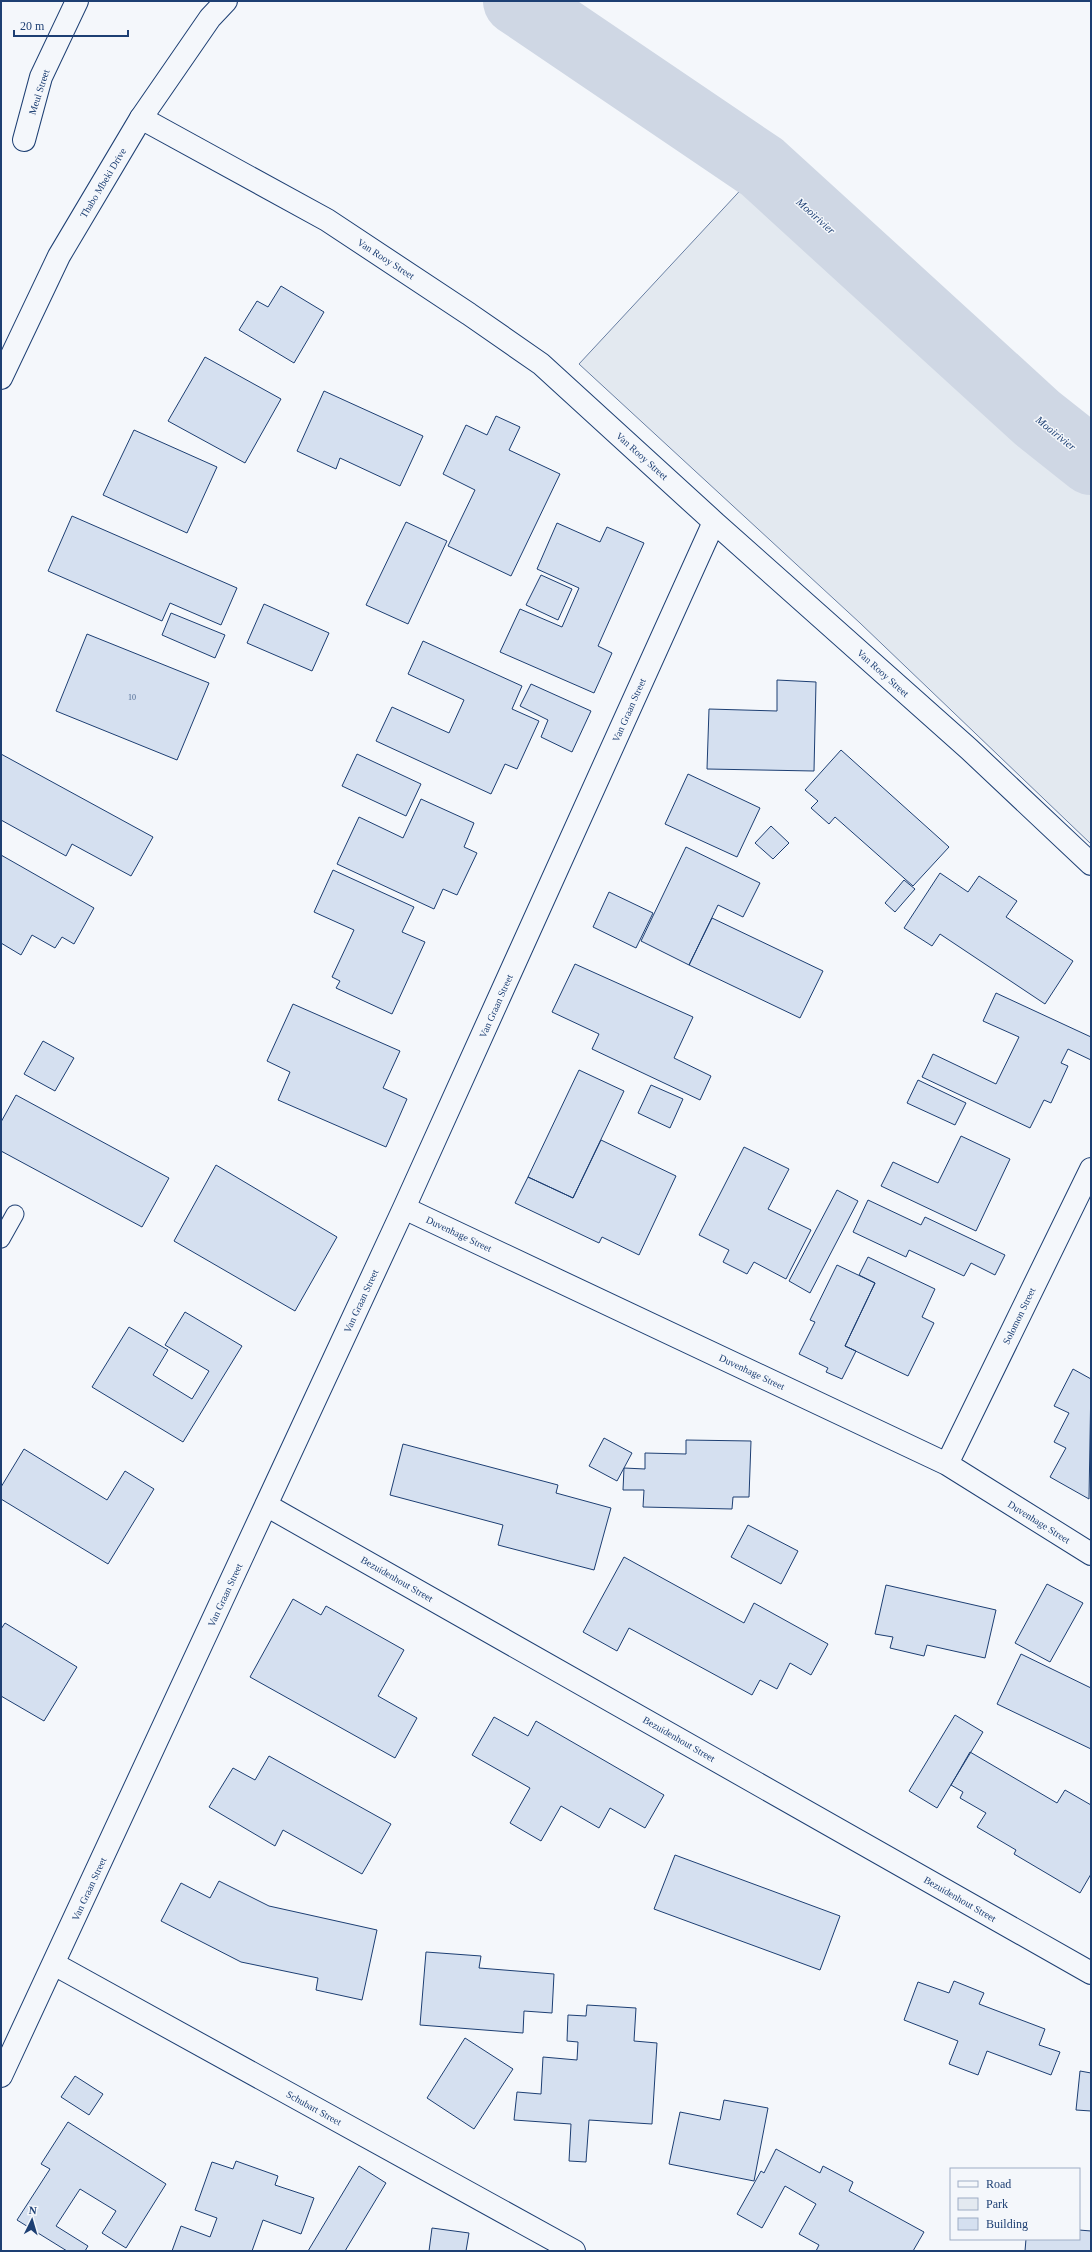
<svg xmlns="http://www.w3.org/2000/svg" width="1092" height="2252" font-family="'Times New Roman',serif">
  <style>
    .green { fill: #e3e9f0; stroke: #687fa3 }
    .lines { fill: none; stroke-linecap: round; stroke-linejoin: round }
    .river { stroke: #cfd7e4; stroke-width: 68 }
    .building { fill: #d5e0f0; stroke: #1d3f73 }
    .lane-casing { stroke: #1d3f73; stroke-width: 19 }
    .street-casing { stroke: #1d3f73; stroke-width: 24 }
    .secondary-casing { stroke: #1d3f73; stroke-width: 24 }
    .lane { stroke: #f4f7fb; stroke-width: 17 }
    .street { stroke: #f4f7fb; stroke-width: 22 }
    .secondary { stroke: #f4f7fb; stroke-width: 22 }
    .labels { text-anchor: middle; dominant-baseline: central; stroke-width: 3; stroke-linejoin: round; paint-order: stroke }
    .number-label { font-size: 8px; fill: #4b6792 }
    .street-label { font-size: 10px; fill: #1d3f73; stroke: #f4f7fb }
    .water-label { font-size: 11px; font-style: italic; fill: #1d3f73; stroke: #f4f7fb }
  </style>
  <rect width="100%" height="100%" fill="#f4f7fb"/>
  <path class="green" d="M762 167 1037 418 1091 461V844L860 623 579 364Z"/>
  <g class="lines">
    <path class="river" d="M517 1 762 167 1037 418 1091 461"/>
  </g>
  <path class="building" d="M281 286 324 312 294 363 239 330 257 301 268 307Z
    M205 357 281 399 245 463 168 421Z
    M324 391 423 436 400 486 340 458 336 469 297 451Z
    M496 416 520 427 509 450 560 474 511 576 448 546 475 490 443 474 466 425 487 435Z
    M134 430 217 467 187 533 103 495Z
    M72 516 237 588 221 625 170 603 162 621 48 571Z
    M406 522 447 541 408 624 366 605Z
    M557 523 600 542 607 527 644 543 598 646 612 653 594 693 500 652 520 609 562 627 579 588 537 569Z
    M541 575 572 589 558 620 526 605Z
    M264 604 329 633 312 671 247 643Z
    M171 613 225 635 215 658 162 635Z
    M87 634 209 683 177 760 56 711Z
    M423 641 522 686 512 709 539 721 517 769 505 764 491 794 376 741 392 707 449 733 464 700 408 674Z
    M777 680 816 682 814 771 707 769 709 709 777 711Z
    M531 684 591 711 572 752 541 737 548 720 520 706Z
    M841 750 949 847 913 886 835 817 829 824 811 808 818 801 805 790Z
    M1 754 153 837 131 876 72 844 66 856 1 820Z
    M357 754 421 784 406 816 342 786Z
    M688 774 760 808 737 857 665 824Z
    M421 799 474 823 464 847 477 853 457 895 443 889 434 909 337 864 359 817 403 838Z
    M771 826 789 843 773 859 755 843Z
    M686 847 760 883 743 917 718 905 689 965 641 941Z
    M1 855 94 908 74 944 62 937 55 948 32 935 21 955 1 943Z
    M333 870 414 907 402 932 425 942 392 1014 336 988 340 981 332 977 354 930 314 912Z
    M940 873 968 892 979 876 1017 901 1006 917 1073 961 1045 1004 940 934 932 946 904 928Z
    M904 880 915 889 895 912 885 903Z
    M609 892 653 913 636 948 593 927Z
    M712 918 823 971 800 1018 689 965Z
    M575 964 693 1017 674 1058 711 1076 700 1100 592 1049 599 1034 552 1012Z
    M996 993 1091 1037V1060L1068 1049 1061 1063 1068 1066 1051 1103 1044 1100 1030 1128 922 1077 933 1054 996 1084 1019 1037 983 1021Z
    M293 1004 400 1051 383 1088 407 1099 386 1147 278 1100 290 1072 267 1061Z
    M43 1041 74 1058 55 1091 24 1074Z
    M579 1070 624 1091 573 1198 528 1177Z
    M918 1080 966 1103 955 1125 907 1103Z
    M651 1085 683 1099 670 1128 638 1113Z
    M16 1095 169 1178 142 1227 1 1151V1122Z
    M961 1136 1010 1159 976 1231 881 1186 893 1162 938 1183Z
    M601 1140 676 1176 639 1255 602 1237 599 1243 515 1203 528 1177 573 1198Z
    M744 1147 789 1169 768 1209 811 1230 786 1279 754 1262 747 1274 723 1262 729 1250 699 1235Z
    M216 1165 337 1237 295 1311 174 1241Z
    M837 1190 858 1201 810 1293 789 1281Z
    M868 1200 921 1225 925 1217 1005 1255 995 1275 971 1263 964 1276 909 1250 906 1257 853 1232Z
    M868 1257 935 1289 922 1317 934 1323 908 1376 845 1346 875 1283 859 1275Z
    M837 1265 875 1283 845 1346 856 1351 842 1379 826 1372 828 1368 799 1354 815 1322 810 1320Z
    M185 1312 242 1346 183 1442 92 1387 129 1327 168 1350 153 1375 192 1399 209 1371 165 1345Z
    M1073 1369 1091 1379 1089 1499 1050 1477 1066 1448 1054 1442 1069 1413 1054 1406Z
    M604 1438 632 1453 617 1481 589 1466Z
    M686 1440 751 1441 749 1497H733L732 1509 643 1507 644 1490H623L624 1468 645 1469V1453L686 1454Z
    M403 1444 558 1485 556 1493 611 1508 594 1570 498 1545 503 1525 390 1495Z
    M24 1449 107 1500 125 1471 154 1489 108 1564 1 1499V1487Z
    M748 1525 798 1551 781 1584 731 1557Z
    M624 1557 744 1623 754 1603 828 1644 811 1675 790 1663 777 1689 760 1680 752 1695 629 1628 617 1651 583 1632Z
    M1047 1584 1083 1603 1050 1662 1015 1643Z
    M886 1585 996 1610 985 1658 927 1645 924 1656 890 1648 893 1637 875 1634Z
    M293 1599 321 1615 326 1606 404 1650 378 1696 417 1718 395 1758 250 1677Z
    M5 1623 77 1667 44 1721 1 1696V1629Z
    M1021 1654 1091 1688V1749L997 1704Z
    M955 1715 983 1732 937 1808 909 1791Z
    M494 1717 528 1736 536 1721 664 1795 645 1828 610 1808 599 1828 561 1806 541 1841 510 1823 530 1788 472 1755Z
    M970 1752 1057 1803 1065 1790 1091 1805V1874L1080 1893 1014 1854 1016 1850 977 1827 986 1813 960 1798 963 1792 951 1785Z
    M269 1756 391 1824 362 1874 283 1830 275 1846 209 1807 233 1768 255 1780Z
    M675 1855 840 1916 820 1970 654 1909Z
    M219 1881 269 1906 377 1930 362 2000 316 1990 318 1978 241 1962 161 1921 181 1883 210 1898Z
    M426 1952 481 1956 479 1968 554 1974 552 2013 524 2011 523 2033 420 2025Z
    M954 1981 984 1993 979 2004 1045 2029 1039 2045 1060 2052 1051 2075 987 2051 978 2075 949 2064 958 2041 904 2020 918 1982 949 1993Z
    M587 2005 636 2008 634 2041 657 2043 652 2124 589 2120 586 2162 569 2161 571 2124 514 2120 517 2092 541 2094 543 2057 577 2060 578 2042 567 2041 568 2015 586 2016Z
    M465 2038 513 2069 474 2129 427 2098Z
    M1080 2071 1091 2073V2111L1076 2110Z
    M75 2076 103 2094 89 2115 61 2097Z
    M724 2100 768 2108 754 2181 669 2164 680 2112 720 2120Z
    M68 2122 166 2184 126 2248 102 2233 116 2211 80 2189 56 2226 88 2246 85 2251H67L17 2220 50 2169 41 2164Z
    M776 2149 820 2173 823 2166 853 2182 849 2191 924 2232 913 2251H816L819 2245 799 2234 816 2204 785 2186 762 2228 737 2214 761 2171 764 2173Z
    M236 2161 278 2176 275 2185 314 2198 301 2234 263 2220 252 2251H172L181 2226 210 2237 217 2218 195 2210 212 2162 233 2169Z
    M359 2166 386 2183 345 2251H308Z
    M432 2228 469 2233 466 2251H429Z
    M1079 2230 1091 2231V2251H1025L1026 2239H1079Z"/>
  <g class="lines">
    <defs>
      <path id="lane" d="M1 1239 15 1214"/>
      <path id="street" d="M141 118 327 220 469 314 541 364 714 522 969 749 1091 864
        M24 140 41 77 77 1
        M404 1208 947 1464 1091 1554
        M947 1464 1091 1169
        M266 1505 1091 1973
        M54 1964 574 2251
        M1 2076 404 1208 714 522"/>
      <path id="secondary" d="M1 378 59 256 141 118 210 18 226 1"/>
    </defs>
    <use href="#lane" class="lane-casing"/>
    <use href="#street" class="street-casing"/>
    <use href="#secondary" class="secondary-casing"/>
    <use href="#lane" class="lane"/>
    <use href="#street" class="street"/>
    <use href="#secondary" class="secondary"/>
  </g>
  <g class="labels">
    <g class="number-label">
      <text x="132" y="697">10</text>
    </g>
    <g class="street-label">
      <text transform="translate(39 92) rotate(-72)">Meul Street</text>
      <text transform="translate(103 183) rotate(-59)">Thabo Mbeki Drive</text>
      <text transform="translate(386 259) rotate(33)">Van Rooy Street</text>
      <text transform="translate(642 456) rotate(42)">Van Rooy Street</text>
      <text transform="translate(883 673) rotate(42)">Van Rooy Street</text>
      <text transform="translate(629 710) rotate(-66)">Van Graan Street</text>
      <text transform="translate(496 1006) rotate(-66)">Van Graan Street</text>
      <text transform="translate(459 1234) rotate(25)">Duvenhage Street</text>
      <text transform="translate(361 1301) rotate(-65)">Van Graan Street</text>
      <text transform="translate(1019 1316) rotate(-64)">Solomon Street</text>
      <text transform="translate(752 1372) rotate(25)">Duvenhage Street</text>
      <text transform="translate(1039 1522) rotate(32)">Duvenhage Street</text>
      <text transform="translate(397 1579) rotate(30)">Bezuidenhout Street</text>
      <text transform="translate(225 1595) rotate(-65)">Van Graan Street</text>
      <text transform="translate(679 1739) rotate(30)">Bezuidenhout Street</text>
      <text transform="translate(89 1889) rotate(-65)">Van Graan Street</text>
      <text transform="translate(960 1899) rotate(30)">Bezuidenhout Street</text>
      <text transform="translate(314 2108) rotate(29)">Schubart Street</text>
    </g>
    <g class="water-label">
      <text transform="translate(816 216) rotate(42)">Mooirivier</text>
      <text transform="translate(1056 433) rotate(39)">Mooirivier</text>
    </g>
  </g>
  <rect width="1092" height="2252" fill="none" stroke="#1d3f73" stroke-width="4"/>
  <rect x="950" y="2168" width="130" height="72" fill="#f4f7fb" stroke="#9eadc5"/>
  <rect x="958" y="2181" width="20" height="6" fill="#f4f7fb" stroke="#9eadc5"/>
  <text x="986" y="2188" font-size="12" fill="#1d3f73">Road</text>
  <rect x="958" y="2198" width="20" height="12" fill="#e3e9f0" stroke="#9eadc5"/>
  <text x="986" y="2208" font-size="12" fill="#1d3f73">Park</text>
  <rect x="958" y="2218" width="20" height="12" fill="#d5e0f0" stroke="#9eadc5"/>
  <text x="986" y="2228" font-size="12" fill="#1d3f73">Building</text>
  <g transform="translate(32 2220) rotate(5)" stroke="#f4f7fb" stroke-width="3" paint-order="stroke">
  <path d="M0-3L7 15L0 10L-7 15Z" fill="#1d3f73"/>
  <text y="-6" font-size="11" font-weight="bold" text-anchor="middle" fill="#1d3f73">N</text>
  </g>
  <path d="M14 30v6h114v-6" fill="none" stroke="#1d3f73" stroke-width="2"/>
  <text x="20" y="30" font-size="12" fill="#1d3f73" stroke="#f4f7fb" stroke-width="3" paint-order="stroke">20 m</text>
</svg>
